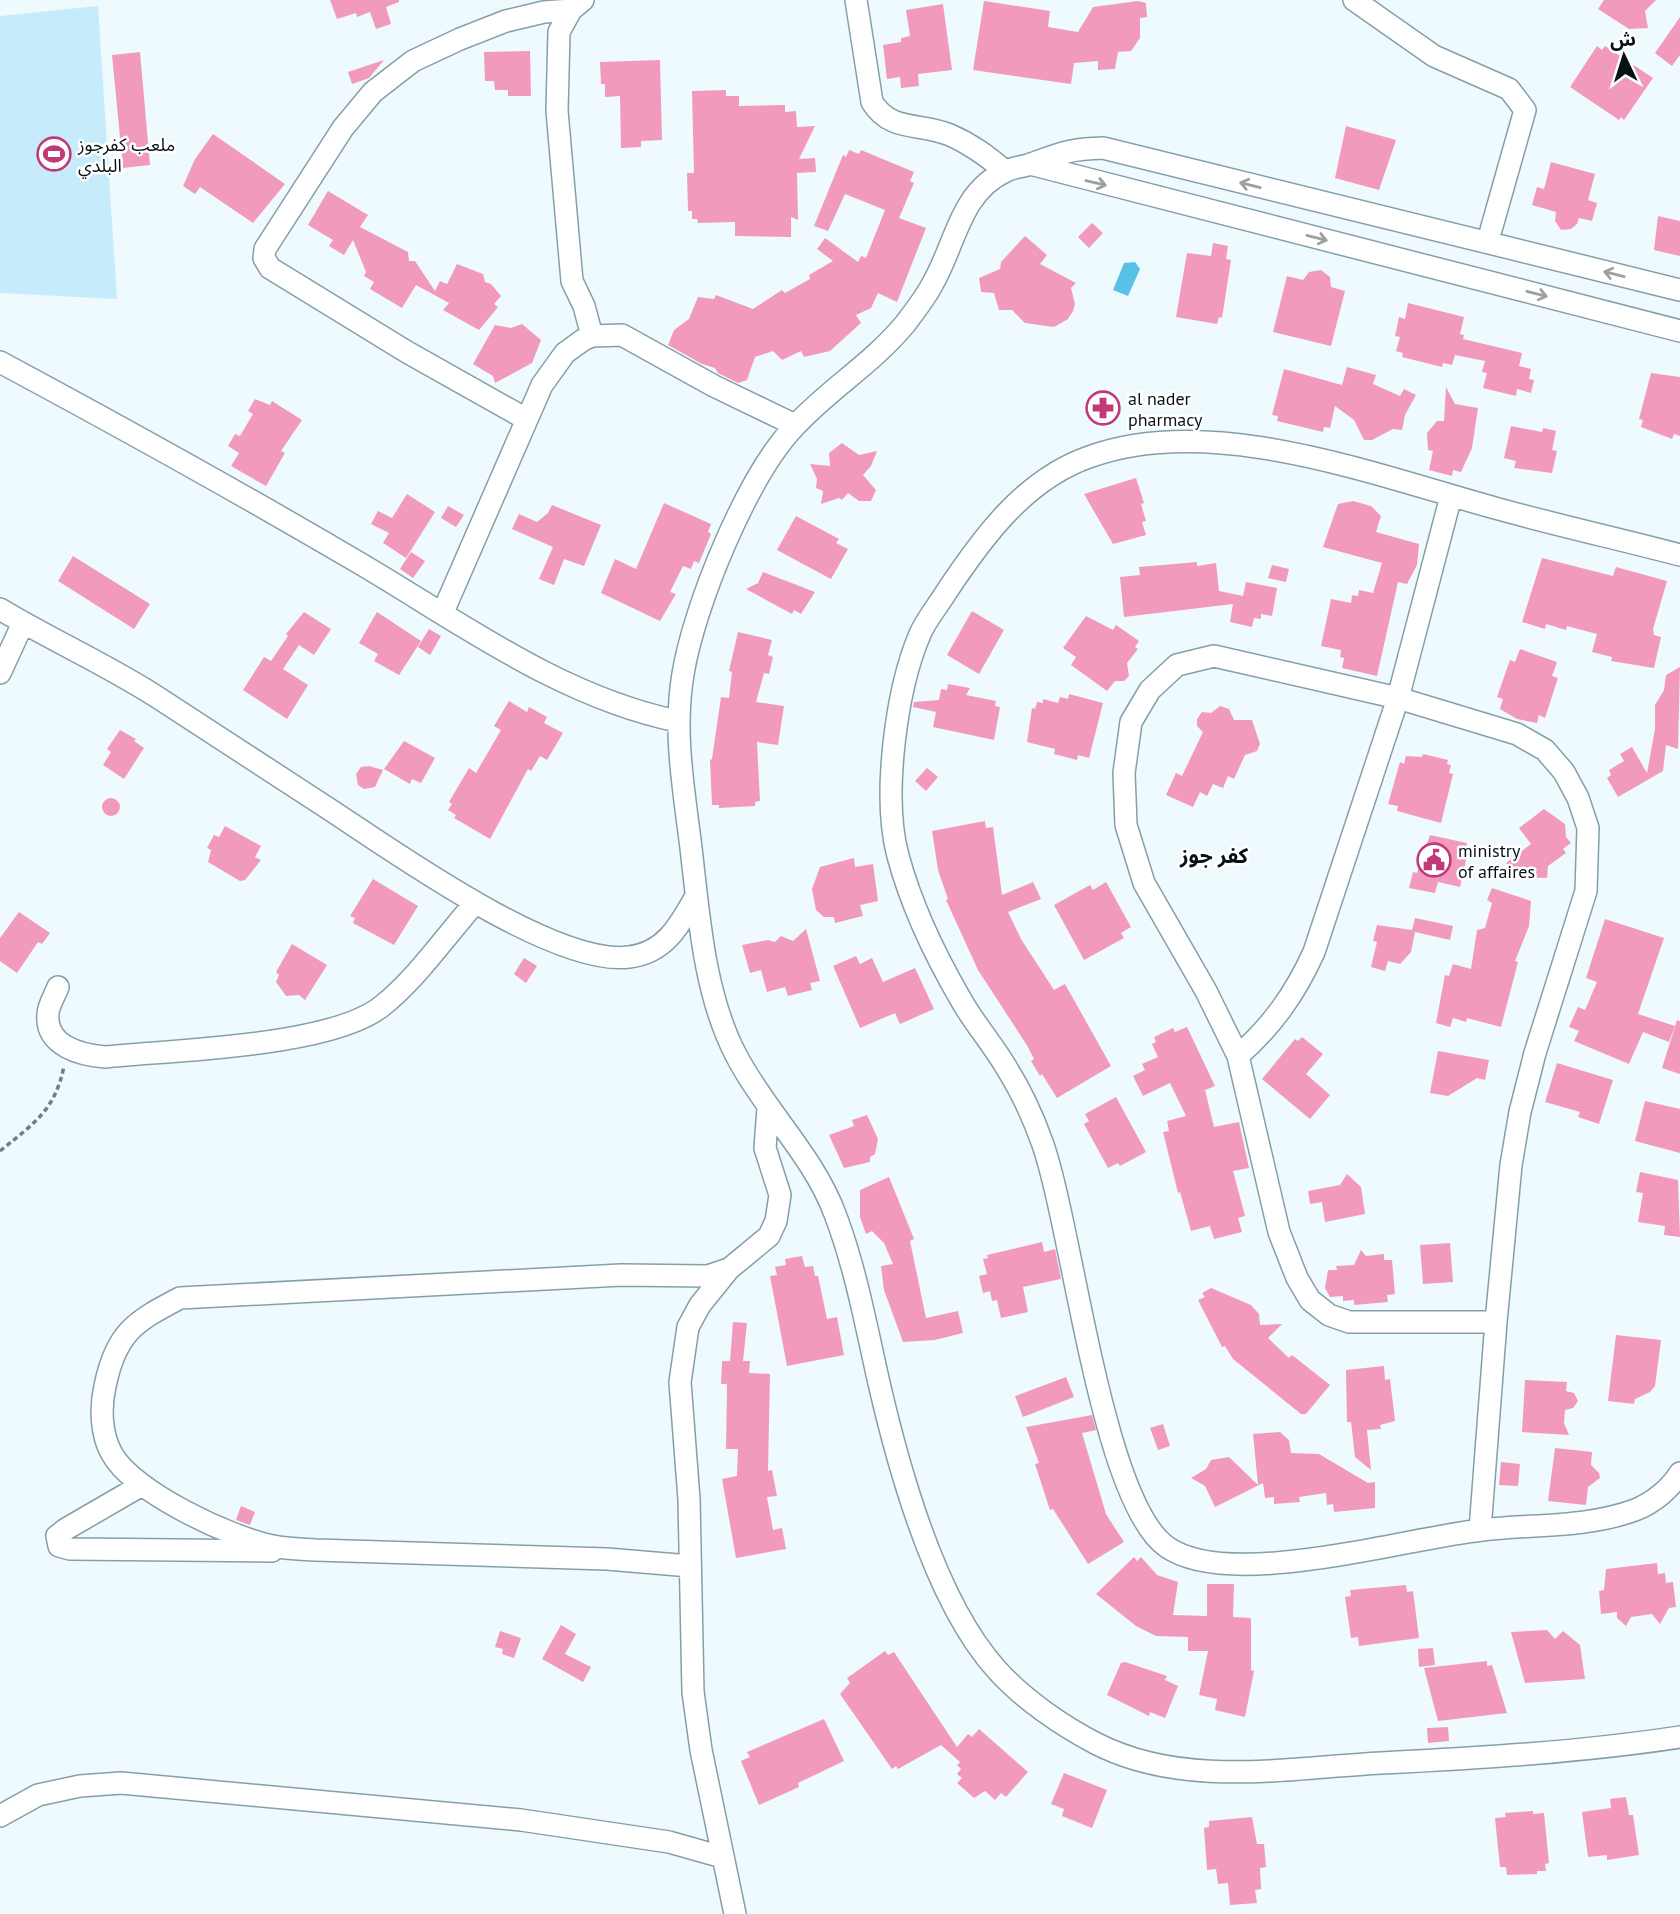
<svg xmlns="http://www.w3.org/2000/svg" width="1680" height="1914" font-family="'PT Sans','Noto Sans Arabic',sans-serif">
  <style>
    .green { fill: #c6ecfc }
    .water { fill: #56c2e8 }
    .building { fill: #f29abb }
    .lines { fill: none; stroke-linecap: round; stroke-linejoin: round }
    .street-casing { stroke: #859faa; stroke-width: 24 }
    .path { stroke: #747e82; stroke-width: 3.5; stroke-dasharray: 5 3.5; stroke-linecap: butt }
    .street { stroke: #fff; stroke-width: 21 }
    .oneway { stroke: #9ca0a2 }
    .labels { text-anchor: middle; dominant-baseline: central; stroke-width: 5; stroke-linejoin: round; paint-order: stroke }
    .poi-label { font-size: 18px; fill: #081216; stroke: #fff; text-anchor: start }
    .quarter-label { font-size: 21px; font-weight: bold; fill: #081216; stroke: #fff }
  </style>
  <rect width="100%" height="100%" fill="#effaff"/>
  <path class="green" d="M98 6 117 299 0 293V16Z"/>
  <path class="water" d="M1135 262 1140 269 1128 296 1113 290 1124 263Z"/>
  <path class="building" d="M330 0H399V2L386 7 391 24 376 29 370 12 357 17 356 13 337 19Z
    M1604 0H1656L1645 11 1648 28 1629 29 1598 9Z
    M984 1 1050 11 1048 27 1078 32 1093 7 1138 1 1146 3 1147 17 1140 18V38L1131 51 1118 52 1115 69 1098 70V61L1074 63 1071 84 973 70Z
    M943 4 952 70 918 74 919 86 901 88 900 77 887 79 883 45 901 42V38L910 36 906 10Z
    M1680 17V55L1672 66 1655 53Z
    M1597 46 1602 50 1605 46 1653 78 1624 120 1621 117 1619 120 1570 87Z
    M530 51 531 96H508V90H495L494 81H485L484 52Z
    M140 52 150 165 123 168 112 55Z
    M384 60 369 78 352 84 348 72Z
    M660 60 662 140 641 141V147L621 148 620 96 605 97V84H601L600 62Z
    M726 90V96H739V106L785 105V112L796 111 797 127 815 126 799 159 815 158 816 172 797 173 798 220 791 217V237L735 236V222L698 223 697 219H692V211H688L687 173H694L692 91Z
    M1346 126 1396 140 1379 190 1335 178Z
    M213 134 285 184 253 223 200 187 195 194 183 186 195 159Z
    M849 150 859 154 861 150 914 172 910 181 914 183 899 218 926 228 897 302 878 293 871 308 856 315 861 323 830 351 804 357 801 351 782 360 773 351 755 357 747 380 738 383 718 373 715 368 702 364 668 345 674 330 689 319 698 297 714 299 716 295 753 309 782 290 785 293 810 279 809 275 833 261 817 249 825 238 858 262 861 256 866 258 885 210 845 194 828 231 814 226 843 155 846 157Z
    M1551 162 1595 174 1588 200 1597 203 1592 221 1579 218 1577 224 1571 229 1561 230 1555 221 1556 212 1532 205 1537 187 1544 189Z
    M328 191 368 215 360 227 408 252 409 261H415L435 291 440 281 447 284 457 264 483 274 485 282 491 284 501 296 494 304 498 307 479 330 443 310 449 303 416 285 402 308 370 289 374 282 364 276 366 272 353 240 344 255 329 246 333 240 308 225Z
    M1658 216 1680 221V256L1654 250Z
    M1092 223 1103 233 1089 248 1078 237Z
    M1025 236 1047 255 1040 264 1076 283 1071 288 1075 304 1073 311 1068 319 1054 327 1025 323 1012 310H999L994 293 981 292 979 278 1000 269 1001 262Z
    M1213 243 1228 246 1226 259 1231 260 1222 318 1219 317 1217 324 1176 317 1187 253 1211 256Z
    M1321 270 1330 277 1331 287 1345 291 1331 346 1273 332 1287 276 1303 280 1309 272Z
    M1408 303 1464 317 1460 334 1464 335 1463 339 1522 353 1519 366 1531 369 1529 379 1534 380 1531 393 1517 389 1516 396 1483 388 1487 373 1482 372 1485 361 1455 355 1452 365 1443 363 1442 367 1402 357 1403 353 1396 351 1400 337 1395 336 1399 317 1405 319Z
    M522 324 541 340 532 363 495 383 493 376 473 364 495 325 511 328Z
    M1347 367 1376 375 1373 384 1400 396 1404 389 1416 395 1405 415 1402 430 1393 429 1372 440H1364L1354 420 1335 406 1330 428 1324 427 1323 432 1277 421 1278 416 1272 415 1284 369 1342 385Z
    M1651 373 1680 377V436L1674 434 1672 439 1641 427 1643 420 1639 419Z
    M1446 387 1455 404 1478 408 1472 448 1461 472 1453 470 1452 476 1429 470 1433 451 1428 450 1427 433 1437 421H1444Z
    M255 399 270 405 272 401 302 420 281 451 285 453 266 486 231 466 239 453 228 446 235 434 240 436 253 414 248 411Z
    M1511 426 1542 432 1543 428 1556 431 1552 450 1557 451 1552 473 1514 468 1516 461 1504 458Z
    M842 443 859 455 877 451 871 466 863 475 876 490 871 501H859L848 493 842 500 839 498 821 504 823 491 816 488 817 479 810 464 830 466 829 453Z
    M1136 478 1144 503 1141 504 1146 521 1142 522 1146 535 1113 544 1084 494Z
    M407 494 435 512 406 558 383 543 389 533 371 524 378 511 392 518Z
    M1353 501 1371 506 1381 516 1376 532 1419 544 1417 565 1407 584 1398 582 1377 676 1342 668 1344 658 1340 657 1341 650 1321 646 1331 599 1351 603 1352 595 1358 596 1359 590 1373 593 1382 563 1323 547 1338 504Z
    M664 503 711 524 708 532 711 534 699 563 694 561 691 569 683 566 670 592 676 594 660 621 601 593 615 559 636 569Z
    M552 505 601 525 584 566 564 559 554 585 539 579 553 547 512 529 519 514 537 522 548 513Z
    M448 506 464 515 456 527 441 518Z
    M796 516 839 539 836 543 848 549 831 579 777 550Z
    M411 552 425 561 413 578 400 569Z
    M73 556 150 604 134 629 58 581Z
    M1542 558 1613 576 1616 567 1667 581 1653 629 1654 635 1661 637 1654 668 1611 661 1612 657 1592 652 1597 634 1567 626 1566 630 1546 624 1545 629 1522 622Z
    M1197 562V566L1216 563 1219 591 1243 596 1246 582 1277 588 1272 616 1261 614V619L1254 618 1252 627 1230 622 1233 604 1124 617 1120 577 1140 575 1139 567Z
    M1272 565 1289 569 1286 582 1268 578Z
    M763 572 815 592 801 614 794 610 792 614 746 589 758 583Z
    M972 611 1004 630 979 674 947 655Z
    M304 612 331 629 314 655 299 645 283 669 308 685 287 719 243 690 264 657 271 661 288 636 286 634Z
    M377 612 421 641 399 675 374 661 378 654 359 643Z
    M1086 616 1113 630 1116 625 1139 641 1135 647 1138 649 1127 663 1129 676 1124 681H1115L1107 691 1071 665 1076 657 1063 648Z
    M429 629 441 636 430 655 418 647Z
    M738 632 772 640 768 655 773 657 769 674 764 673 756 702 784 706 778 745 757 742 760 801 755 802V806L719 808V805H712L710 760 712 759 721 697 729 698 732 672 729 671Z
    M1520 649 1557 662 1552 676 1558 678 1545 718 1539 715 1537 723 1517 719 1500 709 1503 699 1497 697 1510 660 1515 662Z
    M1680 667 1678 749 1666 745 1663 771 1618 797 1607 778 1611 775 1609 770 1624 761 1620 754 1632 747 1647 773 1655 729V705L1664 690 1666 675Z
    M948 684 970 688 966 695 996 701 995 706 1000 707 994 740 933 727 936 712 913 707 914 702 939 700 941 689 947 690Z
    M1069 694 1103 703 1089 758 1078 755 1077 760 1054 754 1055 749 1027 742 1032 708 1035 709 1037 702 1043 703V699L1058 703 1060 697 1068 699Z
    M509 701 527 712 529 707 547 717 544 723 563 733 547 760 540 756 531 771 528 769 490 839 454 818 456 815 448 810 452 804 449 802 469 768 476 773 501 730 494 726Z
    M1220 706 1229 709 1234 720H1252L1260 744 1257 751 1245 755 1234 779 1228 776 1223 788 1213 784 1207 796 1200 792 1193 807 1166 795 1176 773 1182 776 1203 732 1197 726V719L1202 712 1211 713Z
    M120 730 136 739 134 741 144 748 124 779 103 765 111 752 107 749Z
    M404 741 435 758 421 783 412 779 410 784 384 769Z
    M1423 754 1448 760 1447 764 1451 765 1449 773 1453 774 1441 823 1397 811 1398 806 1388 804 1400 762 1404 764 1406 756 1422 757Z
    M369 766 383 770 375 787 364 789 358 785 356 774 361 767Z
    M927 768 938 777 926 791 915 781Z
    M102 807a9 9 0 1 1 18 0a9 9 0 1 1-18 0Z
    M1544 809 1565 824 1566 837 1571 843 1563 849 1566 853 1548 866 1547 878 1517 877 1506 863 1531 844 1519 828Z
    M985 821 986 828 993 827 1002 895 1033 882 1041 899 1008 912 1021 939 1054 990 1065 984 1111 1066 1057 1098 1042 1074 1040 1076 1031 1061 1034 1059 1028 1047 978 970 946 900 948 899 938 870 932 831Z
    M225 826 261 846 255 857 261 860 245 880 240 881 208 862 211 850 207 848 214 835 219 837Z
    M1430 835 1467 843 1465 850 1468 851 1460 887 1438 882 1435 893 1409 888 1413 872 1417 873Z
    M854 858 855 867 873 864 878 901 860 905 863 916 835 923 834 917H824L816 910 812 889 820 867Z
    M373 879 418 906 394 945 353 923 355 918 350 916Z
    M1106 882 1131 927 1121 933 1124 938 1084 960 1054 905 1090 885 1093 890Z
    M1492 888 1531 901 1529 926 1515 961 1518 962 1501 1027 1467 1018 1466 1022 1453 1018 1450 1027 1436 1023 1445 975 1449 976 1453 964 1471 969 1477 930 1485 928 1492 903 1487 900Z
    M19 912 50 933 42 944 38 942 17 973 0 961V938Z
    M1415 918 1453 926 1450 940 1415 932 1411 952 1400 964 1388 961 1385 971 1371 967 1377 942 1373 941 1377 925 1412 930Z
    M1605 919 1664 938 1638 1014 1675 1026 1669 1042 1643 1032 1629 1064 1574 1041 1579 1031 1569 1027 1578 1007 1585 1010 1597 982 1586 978Z
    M806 929 820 981 810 983 812 990 788 996 785 987 767 992 761 970 750 973 742 945 768 940 775 942 781 936 793 941Z
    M292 944 327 965 305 1000 299 995 286 996 276 982 279 975 276 972Z
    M856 956 860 964 872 958 883 982 915 968 934 1009 900 1024 895 1013 860 1028 833 966Z
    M524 958 537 966 526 983 514 974Z
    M1677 1020 1680 1021V1074L1662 1068Z
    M1187 1027 1215 1086 1205 1090 1214 1127 1239 1122 1249 1168 1233 1171 1245 1216 1238 1218 1242 1232 1214 1239 1210 1226 1191 1231 1180 1192 1178 1193 1163 1132 1169 1131 1167 1121 1186 1116 1170 1083 1143 1096 1133 1076 1145 1070 1142 1064 1158 1057 1152 1044 1156 1042 1154 1037 1173 1028 1175 1032Z
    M1302 1037 1323 1054 1306 1074 1330 1095 1310 1119 1262 1079 1295 1039 1298 1041Z
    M1438 1051 1489 1060 1485 1080 1477 1078 1448 1096 1430 1093Z
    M1557 1063 1613 1080 1599 1124 1578 1117 1580 1112 1545 1102Z
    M1116 1097 1146 1152 1120 1166 1118 1163 1108 1168 1084 1124 1089 1121 1085 1114Z
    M1645 1101 1680 1109V1153L1635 1141Z
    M867 1115 878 1139 875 1154 870 1157V1162L844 1168 829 1135 854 1126 852 1120Z
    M1640 1172 1678 1180 1680 1237 1664 1235 1665 1226 1638 1222 1643 1193 1636 1192Z
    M1347 1174 1361 1187 1365 1214 1325 1222 1322 1202 1310 1204 1308 1191 1340 1185Z
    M889 1177 914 1239 910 1241 926 1318 958 1311 963 1333 935 1340 903 1342 884 1290 881 1266 893 1264 884 1243 872 1231 866 1234 860 1217V1190Z
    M1042 1242 1044 1252 1055 1249 1061 1279 1023 1287 1028 1312 1001 1318 997 1300 992 1301 990 1291 983 1293 979 1276 987 1274 983 1259 988 1258 987 1255Z
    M1450 1243 1453 1282 1423 1284 1420 1245Z
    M1361 1250 1366 1256 1384 1254V1260H1392L1395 1294 1387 1295 1388 1302 1354 1305V1300L1343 1301V1296L1330 1297 1325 1288 1328 1270H1337L1336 1266 1354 1265Z
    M802 1256 805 1267 813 1266 815 1276H818L827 1319 837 1317 844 1355 787 1366 770 1276 777 1275 775 1267 786 1265 785 1259Z
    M1211 1288 1251 1305 1259 1314 1260 1325 1282 1324 1268 1338 1289 1358 1292 1355 1330 1385 1306 1414H1301L1233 1359 1225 1346 1222 1347 1198 1300 1205 1297 1202 1293Z
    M733 1322 747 1323 743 1361H750L749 1373 770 1374 768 1471 772 1470 777 1496 767 1497 773 1530 782 1528 786 1549 736 1558 722 1479 737 1476 738 1449H726L727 1384H721L722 1361H730Z
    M1616 1335 1661 1340 1655 1386 1650 1392 1635 1399 1634 1404 1608 1401Z
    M1384 1366 1385 1380 1390 1379 1395 1421 1380 1425 1381 1429 1367 1430 1371 1470 1355 1457 1351 1422H1347L1346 1370Z
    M1066 1377 1074 1397 1023 1417 1015 1396Z
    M1525 1380 1567 1382 1566 1391 1574 1393 1578 1401 1573 1408 1565 1410 1564 1423 1569 1435 1522 1432Z
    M1092 1415 1096 1430 1082 1433 1106 1514 1124 1542 1088 1564 1053 1509 1050 1510 1035 1464 1039 1463 1026 1427Z
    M1163 1424 1170 1446 1158 1450 1150 1428Z
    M1280 1432 1289 1440 1291 1453 1319 1454 1368 1483 1375 1482V1508L1334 1512 1333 1504 1327 1505 1326 1493 1299 1497 1300 1502 1274 1504V1497L1265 1498 1263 1483 1215 1507 1205 1486 1191 1478 1206 1469 1211 1460 1229 1457 1258 1485 1253 1434Z
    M1555 1448 1592 1452 1591 1465 1599 1473 1600 1478 1588 1487 1586 1505 1548 1501Z
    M1501 1462 1520 1464 1518 1486 1499 1485Z
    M241 1506 255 1512 250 1525 236 1520Z
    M1134 1557 1137 1561 1141 1557 1157 1575 1178 1582 1173 1615 1207 1616V1584H1234L1233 1617 1251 1618V1670L1254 1671 1245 1717 1215 1710 1217 1699 1199 1695 1208 1651H1188V1637L1156 1636 1136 1626 1096 1594Z
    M1657 1563 1658 1574 1665 1573 1666 1583 1673 1582 1676 1607 1669 1608 1660 1624 1652 1614 1631 1617 1626 1626 1617 1618V1612L1601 1614 1599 1591 1604 1590 1606 1569Z
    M1406 1585 1407 1592 1413 1591 1419 1638 1359 1646 1358 1637 1351 1638 1345 1597 1351 1596 1350 1590Z
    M561 1625 576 1634 565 1654 591 1667 583 1682 542 1659Z
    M1547 1630 1555 1639 1563 1631 1580 1645 1585 1679 1525 1683 1511 1632Z
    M500 1631 521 1638 514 1658 502 1654 503 1649 495 1647Z
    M1433 1648 1435 1665 1419 1667 1418 1649Z
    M885 1651 888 1655 894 1652 957 1747 968 1734 972 1737 979 1729 1028 1772 1006 1797 1001 1793 995 1800 985 1791 974 1798 957 1783 962 1778 957 1774 961 1769 957 1765 960 1762 941 1745 898 1769 896 1766 892 1769 840 1694 850 1683 847 1678Z
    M1487 1661V1666L1492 1665 1507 1713 1438 1721 1424 1668Z
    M1125 1662 1167 1676 1165 1680 1178 1686 1165 1718 1150 1712 1149 1716 1107 1695 1121 1663Z
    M824 1719 844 1761 798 1783 799 1787 759 1805 741 1761 750 1757 747 1752Z
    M1448 1727 1449 1741 1428 1743 1427 1728Z
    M1064 1773 1107 1790 1092 1828 1062 1816 1064 1809 1051 1804Z
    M1626 1797 1629 1815H1633L1639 1855 1607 1860V1855L1588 1857 1582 1812 1611 1808 1610 1799Z
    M1533 1811V1814L1544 1813 1549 1863 1545 1864 1546 1871H1537V1874L1507 1875 1506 1867H1500L1495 1818 1506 1817 1505 1813Z
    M1252 1817 1257 1844H1264L1266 1867 1260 1868 1261 1889 1255 1890 1257 1903 1230 1905 1228 1883 1218 1884 1216 1869 1207 1870 1204 1828 1209 1827V1821Z"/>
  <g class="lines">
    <defs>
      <path id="street" d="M856 0 872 102C891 133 921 122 950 135 971 144 987 156 1005 171
        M1354 0 1434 56 1509 89 1525 110 1491 230
        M571 10 559 32 557 111 572 281 584 306 592 336
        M1030 164 1680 331
        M1680 290 1103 148C1069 149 1061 153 1031 164 1023 167 1014 167 1006 171 960 192 956 243 933 283 926 297 915 311 905 324 873 363 829 389 795 426 747 476 694 606 683 674 673 733 684 790 691 848 699 916 704 994 736 1055 765 1111 813 1155 835 1214 856 1269 866 1326 879 1383 899 1470 936 1603 997 1670 1023 1699 1062 1726 1097 1744 1184 1788 1288 1768 1381 1763 1481 1758 1581 1752 1680 1737
        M0 362C121 427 242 494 361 564 461 623 561 697 677 721
        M526 419 407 352 270 268 264 258 265 249 343 128 373 92 413 61 460 39 506 21 544 12 571 10 583 0
        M1680 555C1619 539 1556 525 1495 508 1375 475 1211 412 1089 457 1024 480 982 538 945 594 937 607 926 620 920 634 896 690 882 797 898 856 911 904 935 955 960 998 973 1022 992 1043 1006 1067 1020 1089 1033 1117 1042 1142 1073 1228 1101 1501 1167 1547 1230 1591 1406 1538 1482 1530 1533 1524 1586 1528 1635 1510 1653 1503 1670 1489 1680 1473
        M0 609C51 640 106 664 157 697 214 734 272 772 329 809 393 851 555 967 629 957 665 953 680 925 696 896
        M443 612 542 385 565 353 583 340 592 336 622 335 714 386 795 425
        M0 673 23 623
        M58 987C55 995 48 1006 48 1014 45 1046 81 1055 105 1057 172 1050 331 1047 382 1006 417 978 445 937 475 903
        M1238 1056C1272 1026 1295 994 1314 952L1398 698 1451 496
        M142 1485 66 1529 57 1536 59 1546 70 1549 272 1551
        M1480 1530 1496 1322 1511 1165 1520 1112 1535 1053 1586 891 1588 828 1578 798 1564 772 1545 750 1517 734 1398 698 1214 656 1177 665 1150 690 1131 722 1124 773 1126 825 1144 883 1206 991 1238 1056 1279 1232 1297 1278 1310 1300 1329 1315 1349 1322H1496
        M690 1566 607 1559 316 1550C301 1549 287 1549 273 1546 231 1538 133 1492 112 1454 101 1435 100 1408 105 1386 116 1333 134 1322 180 1298L621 1275 708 1276 729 1269
        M0 1816 38 1795 80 1786 121 1783 521 1820 669 1842 722 1857
        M735 1914 701 1750 693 1692 689 1499 680 1382 688 1327 700 1305 729 1269 769 1236 776 1221 780 1195 765 1148 768 1108"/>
    </defs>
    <use href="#street" class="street-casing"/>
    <path class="path" d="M0 1151C33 1124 55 1111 64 1066"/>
    <use href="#street" class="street"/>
  </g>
  <defs><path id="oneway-shaft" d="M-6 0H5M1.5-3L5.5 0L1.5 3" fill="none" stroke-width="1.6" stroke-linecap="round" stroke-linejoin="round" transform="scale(1.75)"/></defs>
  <g class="oneway">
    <use href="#oneway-shaft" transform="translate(1096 183) rotate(13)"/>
    <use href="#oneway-shaft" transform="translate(1250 185) rotate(-166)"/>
    <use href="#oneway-shaft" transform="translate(1317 238) rotate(14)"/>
    <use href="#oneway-shaft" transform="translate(1614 274) rotate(-166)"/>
    <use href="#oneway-shaft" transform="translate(1537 294) rotate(14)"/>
  </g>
  <defs>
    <symbol id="stadium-ring" viewBox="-11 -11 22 22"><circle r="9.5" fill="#fff" stroke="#c03978" stroke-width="1.5"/><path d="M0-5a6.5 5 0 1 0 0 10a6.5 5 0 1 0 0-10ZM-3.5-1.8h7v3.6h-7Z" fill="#c03978"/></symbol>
    <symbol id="pharmacy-ring" viewBox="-11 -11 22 22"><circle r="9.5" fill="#fff" stroke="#c03978" stroke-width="1.5"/><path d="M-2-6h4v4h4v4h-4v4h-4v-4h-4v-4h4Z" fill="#c03978"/></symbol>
    <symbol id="civic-ring" viewBox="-11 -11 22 22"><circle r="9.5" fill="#fff" stroke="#c03978" stroke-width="1.5"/><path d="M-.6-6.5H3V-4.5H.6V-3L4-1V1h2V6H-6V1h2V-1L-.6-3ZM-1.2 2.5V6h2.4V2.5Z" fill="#c03978"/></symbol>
  </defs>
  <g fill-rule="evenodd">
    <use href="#stadium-ring" x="35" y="135" width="38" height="38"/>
    <use href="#pharmacy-ring" x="1084" y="389" width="38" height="38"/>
    <use href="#civic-ring" x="1415" y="841" width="38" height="38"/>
  </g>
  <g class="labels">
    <g class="poi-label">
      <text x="78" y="144">ملعب كفرجوز<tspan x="78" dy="21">البلدي</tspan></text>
      <text x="1128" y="398">al nader<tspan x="1128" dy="21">pharmacy</tspan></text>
      <text x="1458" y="850">ministry<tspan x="1458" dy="21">of affaires</tspan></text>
    </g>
    <g class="quarter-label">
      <text x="1214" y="855">كفر جوز</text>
    </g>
  </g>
  <g transform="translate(1624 56) rotate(356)" stroke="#ffffff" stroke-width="5" paint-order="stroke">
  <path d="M0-5L12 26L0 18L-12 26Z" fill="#081216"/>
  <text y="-10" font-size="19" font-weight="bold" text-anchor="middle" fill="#081216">ش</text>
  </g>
</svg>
